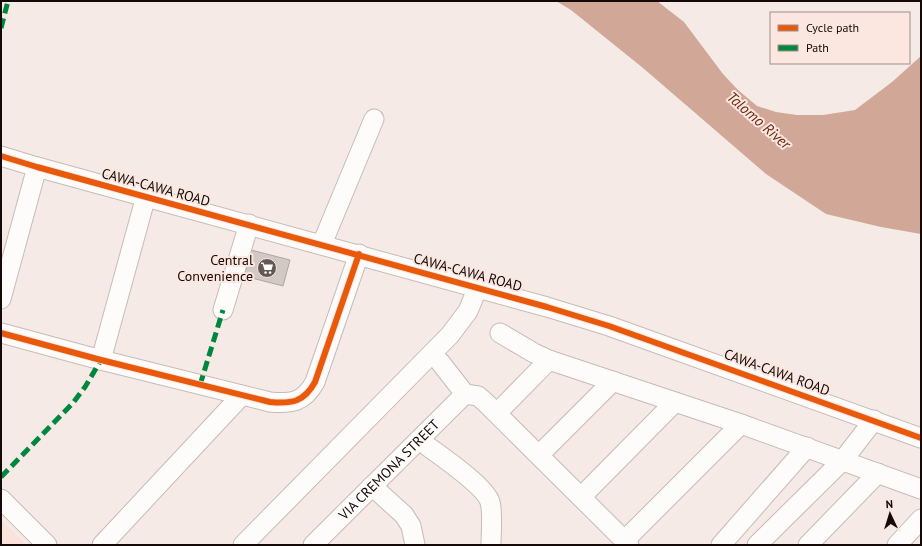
<svg xmlns="http://www.w3.org/2000/svg" width="922" height="546" font-family="'PT Sans',sans-serif">
  <style>
    .built { fill: #fae3da }
    .water { fill: #d1a898 }
    .building { fill: #d2c8c4; stroke: #b0a5a1 }
    .lines { fill: none; stroke-linecap: round; stroke-linejoin: round }
    .minor-casing { stroke: #c6bbb7; stroke-width: 21 }
    .minor { stroke: #fefcfb; stroke-width: 19 }
    .quiet { stroke: #00873e; stroke-width: 5; stroke-dasharray: 10 5; stroke-linecap: butt }
    .cycleway-casing { stroke: #fbe7e0; stroke-width: 8 }
    .cycleway { stroke: #e8590c; stroke-width: 6 }
    .labels { text-anchor: middle; dominant-baseline: central; stroke-width: 4; stroke-linejoin: round; paint-order: stroke }
    .street-label { font-size: 14px; fill: #140906; stroke: #fbe7e0 }
    .poi-label { font-size: 14px; fill: #140906; stroke: #fbe7e0; text-anchor: end }
    .water-label { font-size: 15px; font-style: italic; fill: #6c280d; stroke: #fbe7e0 }
  </style>
  <rect width="100%" height="100%" fill="#f5eae6"/>
  <path class="built" d="M1 520 27 545H1Z"/>
  <path class="water" d="M556 1H657L684 22 723 74 738 90 757 106 776 112 797 115H823L855 110 892 82 921 56V234L881 227 826 214 766 174 643 68 571 10Z"/>
  <path class="building" d="M251 250 290 260 283 286 244 276Z"/>
  <g class="lines">
    <defs>
      <g id="minor">
        <path d="M1 156 37 167 547 307 609 326 921 438"/>
        <path d="M322 244 374 119"/>
        <path d="M1 299 37 167"/>
        <path d="M223 310 249 224"/>
        <path d="M1 333 101 360 270 402C292 404 304 402 315 382L359 254"/>
        <path d="M500 333 534 353 549 360 741 424 921 489"/>
        <path d="M101 360 146 196"/>
        <path d="M440 362 465 394 478 396 485 402 629 545"/>
        <path d="M497 413 549 360"/>
        <path d="M419 440C435 452 485 485 490 502 493 512 491 534 491 545"/>
        <path d="M539 455 613 381"/>
        <path d="M372 486 404 515 411 526 415 545"/>
        <path d="M581 497 675 402"/>
        <path d="M1 499 47 545"/>
        <path d="M624 541 741 424"/>
        <path d="M102 545 242 395"/>
        <path d="M243 545 450 335 468 311 478 287"/>
        <path id="s1" d="M313 545 465 394"/>
        <path d="M721 545 807 447"/>
        <path d="M757 545 843 460 874 420"/>
        <path d="M808 545 878 473"/>
        <path d="M897 545 921 519"/>
      </g>
    </defs>
    <use href="#minor" class="minor-casing"/>
    <use href="#minor" class="minor"/>
    <path class="quiet" d="M1 28 8 1
      M200 385 223 310
      M1 477 73 403 85 387 101 360"/>
    <defs>
      <path id="cycleway" d="M1 156 37 167 547 307 609 326 921 438
        M1 333 101 360 270 402C292 404 304 402 315 382L359 254"/>
    </defs>
    <use href="#cycleway" class="cycleway-casing"/>
    <use href="#cycleway" class="cycleway"/>
  </g>
  <defs>
    <symbol id="supermarket-disc" viewBox="-11 -11 22 22"><circle r="9.5" fill="#635854" stroke="#fbe7e0"/><path d="M-6-5.5h2.5l.6 2H6L4.5 2H-2.5L-4.4-4H-6ZM-1.5 3.2a1.3 1.3 0 1 0 .1 0ZM3 3.2a1.3 1.3 0 1 0 .1 0Z" fill="#fff"/></symbol>
  </defs>
  <g fill-rule="evenodd">
    <use href="#supermarket-disc" x="256" y="257" width="22" height="22"/>
  </g>
  <g class="labels">
    <g class="street-label">
      <text transform="translate(156 187) rotate(15)">CAWA-CAWA ROAD</text>
      <text transform="translate(468 272) rotate(15)">CAWA-CAWA ROAD</text>
      <text transform="translate(777 372) rotate(20)">CAWA-CAWA ROAD</text>
      <text stroke="none"><textPath href="#s1" startOffset="107">VIA CREMONA STREET</textPath></text>
    </g>
    <g class="poi-label">
      <text x="253" y="260">Central<tspan x="253" dy="16">Convenience</tspan></text>
    </g>
    <g class="water-label">
      <text transform="translate(759 120) rotate(41)">Talomo River</text>
    </g>
  </g>
  <rect width="922" height="546" fill="none" stroke="#140906" stroke-width="4"/>
  <rect x="770" y="12" width="140" height="52" fill="#fbe7e0" stroke="#9f8e89"/>
  <rect x="778" y="25" width="20" height="6" fill="#e8590c" stroke="#9f8e89"/>
  <text x="806" y="32" font-size="12" fill="#140906">Cycle path</text>
  <rect x="778" y="45" width="20" height="6" fill="#00873e" stroke="#9f8e89"/>
  <text x="806" y="52" font-size="12" fill="#140906">Path</text>
  <g transform="translate(890 514) rotate(356)" stroke="#fbe7e0" stroke-width="3" paint-order="stroke">
  <path d="M0-3L7 15L0 10L-7 15Z" fill="#140906"/>
  <text y="-6" font-size="11" font-weight="bold" text-anchor="middle" fill="#140906">N</text>
  </g>
</svg>
